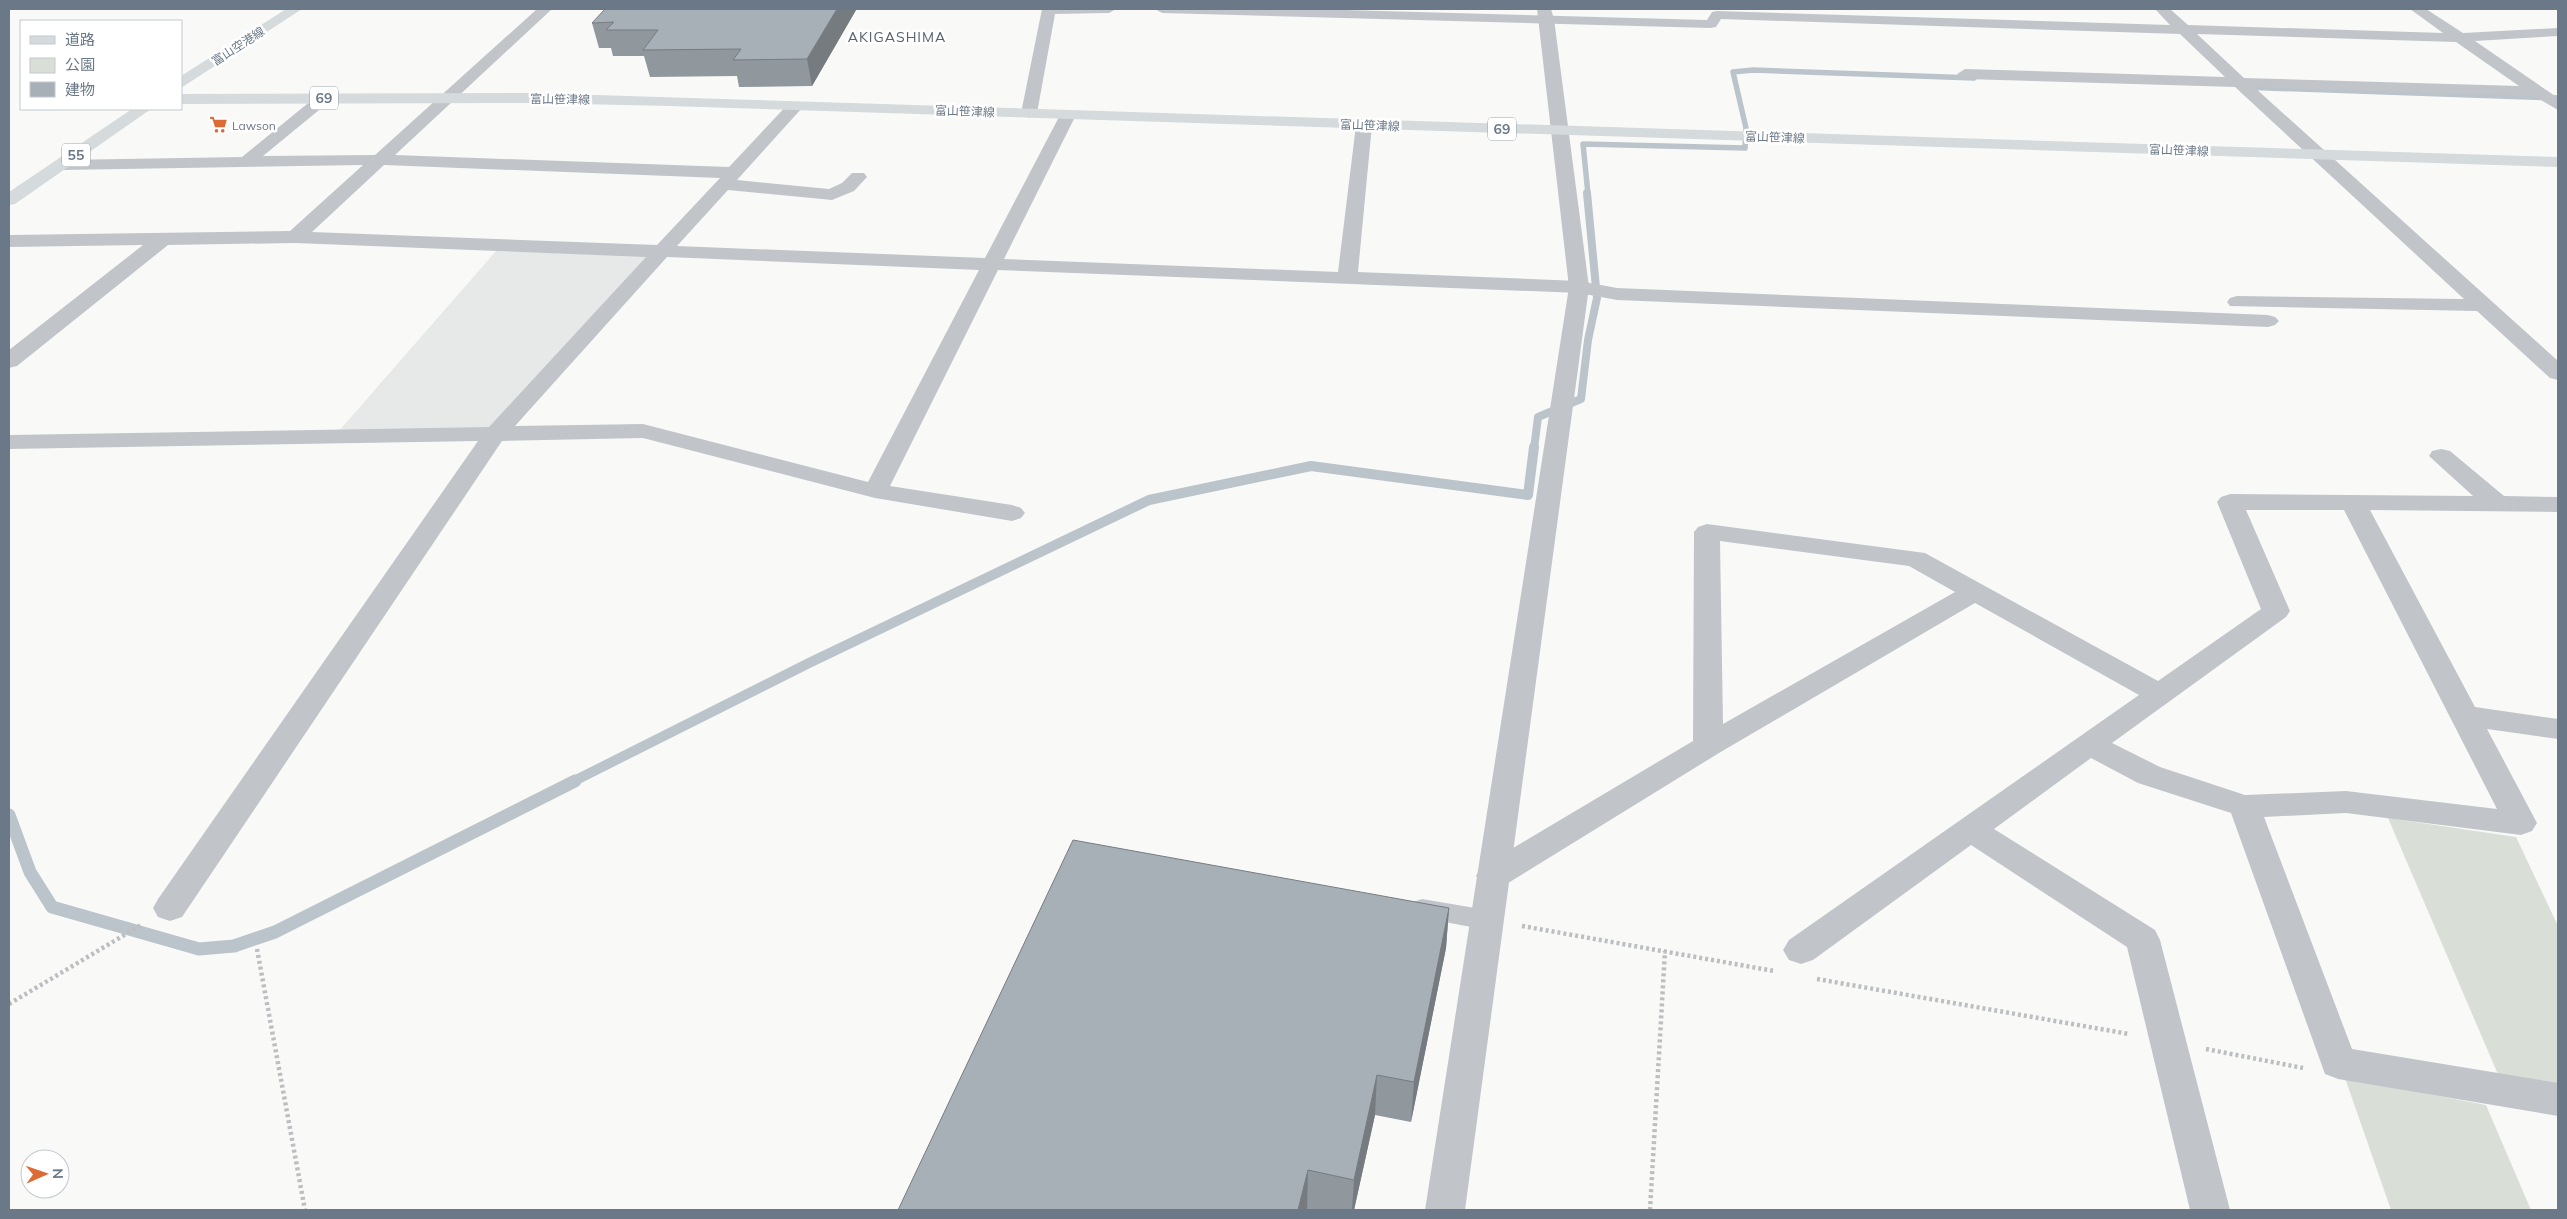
<svg xmlns="http://www.w3.org/2000/svg" width="2567" height="1219" font-family="Mulish,'Noto Sans JP',sans-serif">
  <style>
    .built { fill: #e7e9e9 }
    .green { fill: #d9ded7 }
    .lines { fill: none; stroke-linecap: round; stroke-linejoin: round }
    .stream-far3 { stroke: #bbc4ca; stroke-width: 5.5 }
    .stream-far2 { stroke: #bbc4ca; stroke-width: 8 }
    .stream-far1 { stroke: #bbc4ca; stroke-width: 10 }
    .stream { stroke: #bbc4ca; stroke-width: 13 }
    .path { stroke: #bcbec1; stroke-width: 4.5; stroke-dasharray: 3 3; stroke-linecap: butt }
    .service { fill: #c1c5c9; fill-rule: evenodd }
    .minor { fill: #c1c5c9; fill-rule: evenodd }
    .tertiary { fill: #c1c5c9; fill-rule: evenodd }
    .primary { fill: #d5dadd; fill-rule: evenodd }
    .wall { fill: #90979d }
    .shaded-wall { fill: #767b80 }
    .building { fill: #a8b0b7; stroke: #767b80 }
    .labels { text-anchor: middle; dominant-baseline: central; stroke-width: 5; stroke-linejoin: round; paint-order: stroke }
    .far-street-label { font-size: 12px; fill: #6a7887; stroke: #fff }
    .far-poi-label { font-size: 12px; fill: #6a7887; stroke: #fff; text-anchor: start }
    .far-neighbourhood-label { font-size: 14px; letter-spacing: 1px; fill: #58616d; stroke: #fff }
    .shield { fill: #fff; stroke: #97a0ab; stroke-width: 1 }
    .shield-label { font-size: 14px; font-weight: bold; fill: #6a7887 }
  </style>
  <rect width="100%" height="100%" fill="#f9faf8"/>
  <path class="built" d="M496 251 647 256 491 429 338 432Z"/>
  <path class="green" d="M2388 818 2516 837 2558 926V1089L2500 1079Z
    M2345 1078 2486 1105 2531 1210H2391Z"/>
  <g class="lines">
    <path class="stream-far3" d="M2241 87 2558 98
      M1588 194 1583 144 1745 148 1746 128 1733 72 1753 70 1974 78"/>
    <path class="stream-far2" d="M1534 449 1538 417 1581 399 1588 340 1597 298 1587 193"/>
    <path class="stream-far1" d="M572 782 809 663 1149 500 1311 466 1528 495 1534 447"/>
    <path class="stream" d="M9 815 30 872 52 907 199 949 234 946 275 932 575 781"/>
    <path class="path" d="M1522 926 1774 971
      M257 949 305 1210
      M1817 979 2129 1034
      M9 1004 141 925
      M2206 1049 2303 1068
      M1650 1210 1665 951"/>
    <path class="service" d="M1422 899 1487 910 1496 913 1500 920 1496 927 1487 930 1413 916 1410 909 1413 902Z"/>
    <path class="minor" d="M537 9H552L395 155 729 167 790 102H802L804 105 802 108 737 180 829 189 842 183 852 173H864L867 177 854 191 832 200 728 190 677 246 985 258 1060 115 1068 110 1076 115 1004 259 1338 272 1356 125 1364 120 1372 125 1358 272 1579 281 1617 288 2268 315 2275 317 2279 321 2275 325 2268 327 1617 300 1579 293 998 270 890 486 1012 505 1021 508 1025 513 1021 518 1012 521 875 498 643 438 502 441 182 917 170 921 158 917 153 908 158 899 478 441 9 449V435L489 427 646 257 295 243 168 245 17 366 9 368V350L143 245 9 247V235L290 231 363 165 62 170 56 169 53 165 56 161 62 160 242 157 318 95 324 93 332 98 330 101 263 156 375 155ZM384 165 720 178 657 245 312 232ZM667 257 979 270 868 482 643 424 515 426Z
      M1042 9H1116L1109 13 1055 14 1037 113 1029 118 1021 113Z
      M1155 9H1309L1707 20 1712 12 1717 11 2170 25 2155 9H2170L2188 25 2443 33 2410 9H2426L2463 33 2558 28V36L2475 41 2558 98V110L2534 96 2254 87 2558 361V380L2550 378 2477 311 2230 306 2227 302 2230 298 2237 296 2464 299 2235 87 1965 79 1957 74 1965 69 2225 77 2180 34 1721 19 1716 27 1711 28 1162 13ZM2197 34 2456 42 2519 86 2244 78Z
      M2441 449 2450 451 2504 496 2558 497V512L2370 510 2475 707 2558 719V739L2487 729 2537 823 2532 831 2521 835 2346 813 2264 817 2352 1049 2558 1083V1116L2338 1079 2325 1074 2231 813 2138 783 2091 758 1994 829 2155 930 2160 940 2230 1210H2190L2127 947 1971 845 1813 960 1801 964 1789 960 1783 950 1789 940 2139 695 1975 603 1719 753 1505 885 1493 889 1481 885 1476 876 1481 867 1693 741 1694 532 1698 527 1707 524 1925 553 2158 681 2261 609 2217 502 2221 497 2230 494 2473 496 2429 456 2432 451ZM2246 510H2344L2497 809 2346 791 2245 795 2160 767 2112 743 2286 617 2290 611ZM1720 541 1909 566 1955 592 1723 724Z"/>
    <path class="tertiary" d="M1537 9H1551L1554 19 1589 287 1465 1210H1425L1569 287Z"/>
    <path class="primary" d="M286 9H302L181 88V76Z
      M532 93 2558 157V167L670 106 532 103 181 104V94Z
      M132 109H151L15 204 9 205V192Z"/>
  </g>
  <path class="wall" d="M856 10 812 86 739 87 737 76 650 77 644 56H613L611 48H599L592 23Z
    M1449 908 1446 948 1411 1122 1375 1115 1354 1210H1311L1307 1209V1210H898Z"/>
  <path class="shaded-wall" d="M837 9H856V10L812 86 807 59Z
    M1449 908 1446 948 1411 1122 1414 1082Z
    M1377 1075 1375 1115 1354 1210H1352L1354 1180Z
    M1308 1170 1307 1210H1298Z"/>
  <path class="building" d="M605 9H837L807 59 733 60 741 49 643 50 658 30H606L614 22 592 23Z
    M1073 840 1449 908 1414 1082 1377 1075 1354 1180 1308 1170 1298 1210H898Z"/>
  <defs>
    <symbol id="supermarket-bare" viewBox="-9 -9 18 18"><path d="M-6-5.5h2.5l.6 2H6L4.5 2H-2.5L-4.4-4H-6ZM-1.5 3.2a1.3 1.3 0 1 0 .1 0ZM3 3.2a1.3 1.3 0 1 0 .1 0Z" fill="#dd6b35" stroke="#fff" stroke-width="2.5" paint-order="stroke"/></symbol>
  </defs>
  <g fill-rule="evenodd">
    <use href="#supermarket-bare" x="206" y="112" width="25" height="25"/>
  </g>
  <g class="labels">
    <g class="far-street-label">
      <text transform="translate(238 46) rotate(-33)">富山空港線</text>
      <text transform="translate(560 99) rotate(1)">富山笹津線</text>
      <text transform="translate(965 111) rotate(2)">富山笹津線</text>
      <text transform="translate(1370 125) rotate(2)">富山笹津線</text>
      <text transform="translate(1775 137) rotate(2)">富山笹津線</text>
      <text transform="translate(2179 150) rotate(2)">富山笹津線</text>
    </g>
    <g class="far-poi-label">
      <text x="232" y="125">Lawson</text>
    </g>
    <g class="far-neighbourhood-label">
      <text x="897" y="37">AKIGASHIMA</text>
    </g>
    <g class="shield">
      <rect x="310" y="86.5" width="28" height="23" rx="4"/>
      <rect x="1488" y="117.5" width="28" height="23" rx="4"/>
      <rect x="62" y="143.5" width="28" height="23" rx="4"/>
    </g>
    <g class="shield-label">
      <text x="324" y="98">69</text>
      <text x="1502" y="129">69</text>
      <text x="76" y="155">55</text>
    </g>
  </g>
  <rect width="2567" height="1219" fill="none" stroke="#6a7887" stroke-width="20"/>
  <rect x="20" y="20" width="162" height="90" fill="#ffffff" stroke="#c3c9cf"/>
  <rect x="30" y="36" width="25" height="8" fill="#d5dadd" stroke="#c3c9cf"/>
  <text x="65" y="45" font-size="15" fill="#6a7887">道路</text>
  <rect x="30" y="58" width="25" height="15" fill="#d9ded7" stroke="#c3c9cf"/>
  <text x="65" y="70" font-size="15" fill="#6a7887">公園</text>
  <rect x="30" y="82" width="25" height="15" fill="#a8b0b7" stroke="#c3c9cf"/>
  <text x="65" y="95" font-size="15" fill="#6a7887">建物</text>
  <g transform="translate(45 1174) rotate(88)"><circle r="24" fill="#ffffff" stroke="#c3c9cf"/>
  <path d="M0-4L9 19L0 12L-9 19Z" fill="#dd6b35"/>
  <text y="-8" font-size="14" font-weight="bold" text-anchor="middle" fill="#6a7887">N</text>
  </g>
</svg>
